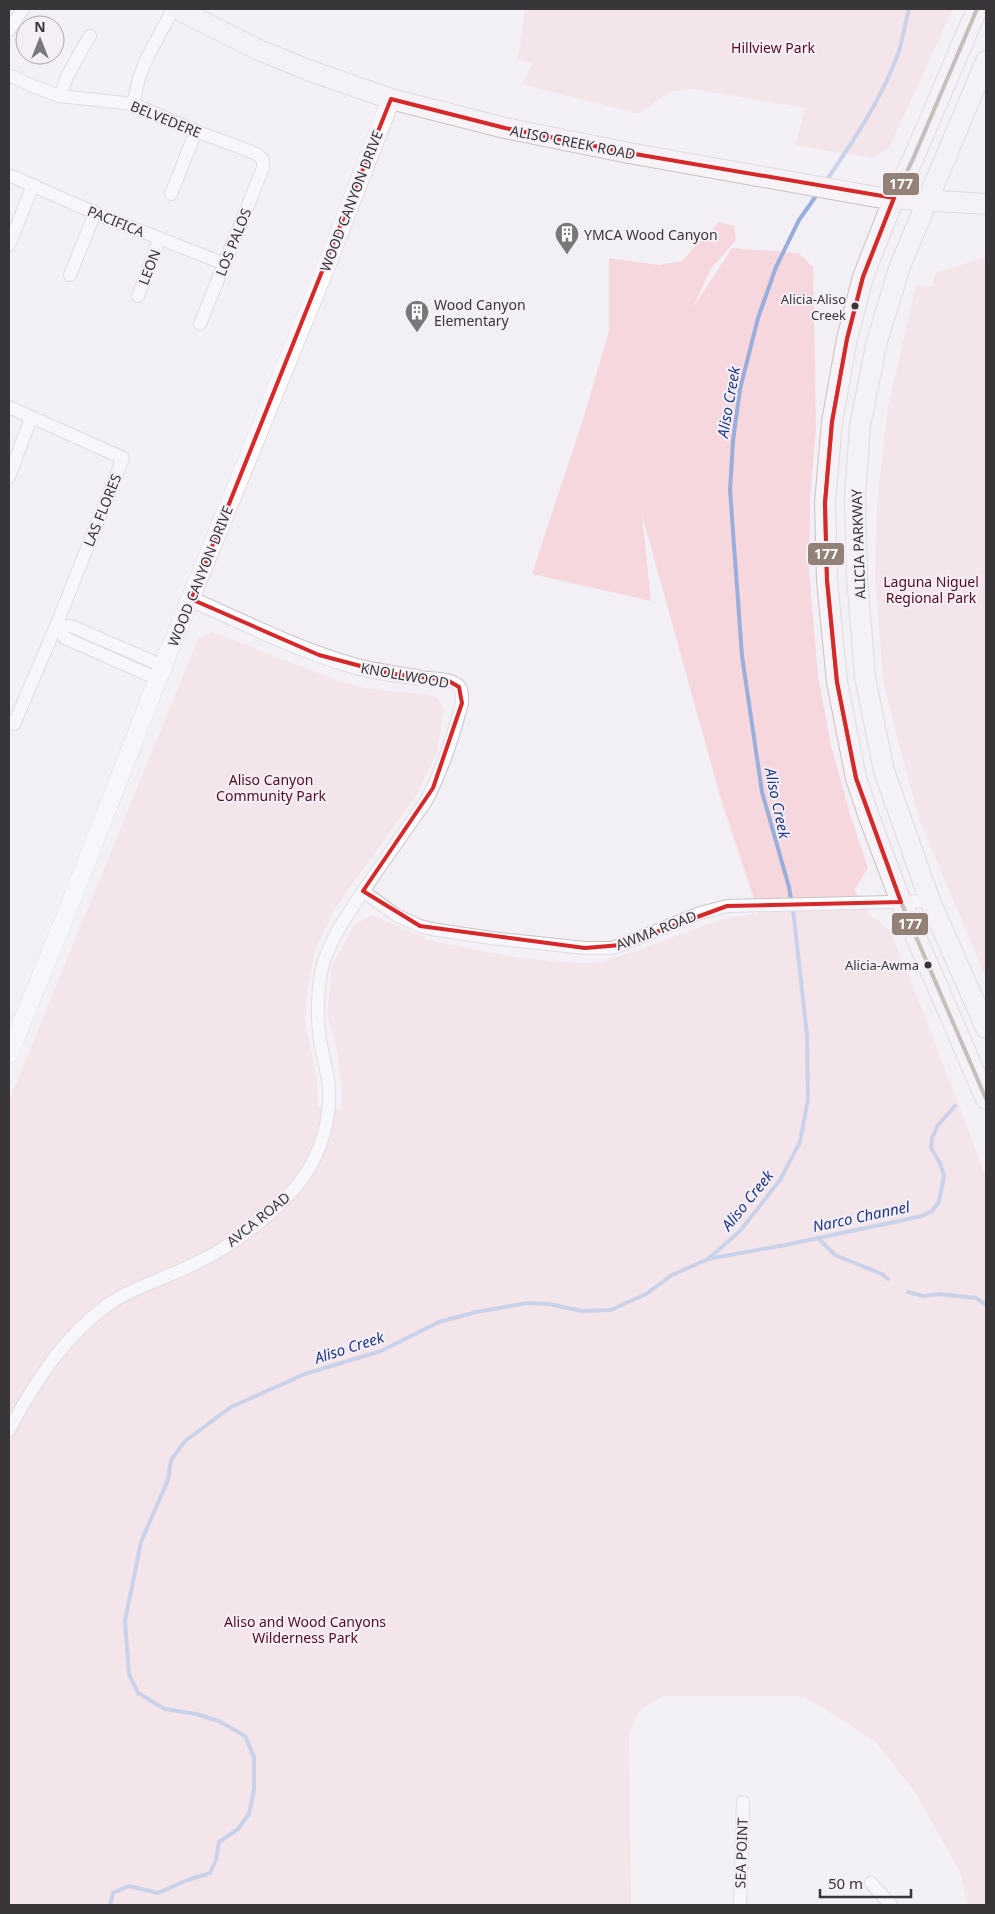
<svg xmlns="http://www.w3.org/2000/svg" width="995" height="1914" font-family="'Noto Sans',sans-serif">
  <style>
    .green { fill: #f6d7dd }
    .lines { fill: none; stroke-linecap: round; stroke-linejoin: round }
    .stream { stroke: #9aaedc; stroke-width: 4 }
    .minor-casing { stroke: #c7c5c8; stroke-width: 14 }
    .tertiary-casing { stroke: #c7c5c8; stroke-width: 17 }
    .secondary-casing { stroke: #c7c5c8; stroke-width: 19 }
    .primary-casing { stroke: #c9c1c6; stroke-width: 22 }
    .minor { stroke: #fdfdfe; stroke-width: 12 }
    .tertiary { stroke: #fdfdfe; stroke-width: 15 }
    .secondary { stroke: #fdfdfe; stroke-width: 18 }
    .primary { stroke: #f7f3f6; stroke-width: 20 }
    .bus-1-casing { stroke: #f4eff6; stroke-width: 8 }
    .bus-1 { stroke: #938177; stroke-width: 4 }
    .marked { fill: none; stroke: #d62828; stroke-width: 4; stroke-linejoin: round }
    .bus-dot { fill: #383638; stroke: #f4eff6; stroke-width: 2 }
    .labels { text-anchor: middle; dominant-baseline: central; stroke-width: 4; stroke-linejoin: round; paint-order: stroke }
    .bus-label { font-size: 13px; fill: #383638; stroke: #f4eff6; text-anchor: end }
    .park-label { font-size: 14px; fill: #560b1f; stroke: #f4eff6 }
    .street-label { font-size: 14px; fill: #383638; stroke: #f4eff6 }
    .poi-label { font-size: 14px; fill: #383638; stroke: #f4eff6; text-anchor: start }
    .water-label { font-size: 15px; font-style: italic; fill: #1c3883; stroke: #f4eff6 }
    .line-badge { stroke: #f4eff6; stroke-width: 2 }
    .badge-label { font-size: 14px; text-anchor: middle; font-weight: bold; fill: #fff }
  </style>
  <rect width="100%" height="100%" fill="#f3f0f5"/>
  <path class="green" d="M525 9H953L889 148 872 158 794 145 797 140 805 108 693 89 672 91 638 114 522 84 533 63 518 60Z
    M719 222 734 226 736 240 710 270 693 308 732 248 799 253 813 267 816 428 810 499 809 570 818 676 831 745 850 814 868 868 854 890 872 918H876L889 929 919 1001 986 1177V1905H968L960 1872 915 1792 875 1741 804 1696H663L641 1709 629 1732 631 1905H9V1101L198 639 212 632 334 679 364 688 428 695 438 699 444 710 437 752 417 794 334 910 315 951 308 983 305 1021 317 1080 318 1106 342 1110V1089L336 1046 327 1015 332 966 354 925 372 915 426 938 425 939C483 952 548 966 607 962L608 959C660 947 705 917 759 914L720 796 642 515 651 601 532 574 584 416 609 331V258L659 265 682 261Z
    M986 257V978L920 821 893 722 883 678 875 578 877 504 888 407 916 285 932 287 936 273Z"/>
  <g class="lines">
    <path class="stream" d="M826 181C854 140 881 100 898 54 903 39 905 23 909 9
      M818 1238 835 1255 882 1274 888 1279
      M708 1259 785 1245 899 1221 922 1216 932 1211 939 1202 944 1176 940 1163 931 1148 932 1138 938 1125 955 1106
      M908 1292 924 1296 939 1294 976 1298 986 1305
      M110 1905 113 1893 129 1886 158 1893 185 1881 210 1873 216 1860 219 1842 238 1829 249 1814 254 1790V1757L245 1736 219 1721 196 1714 165 1709 138 1693 129 1674 125 1621 141 1542 168 1480 171 1460 185 1441 231 1407 305 1374 381 1351 439 1322 476 1312 528 1303 549 1304 582 1311 611 1310 646 1294 672 1275 708 1259 740 1231 780 1180 800 1142 808 1099 807 1035 794 918 789 887 762 792 742 656 730 490 733 441 740 389 758 318 776 267 799 220 818 193"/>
    <defs>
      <path id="minor" d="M9 30 23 9
        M9 75 35 87 60 96 133 104 196 131 257 154 263 160V168L200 324
        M60 96 68 74 90 36
        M133 104 139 78 147 58 173 9
        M9 175 95 213 225 264
        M171 194 196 131
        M9 245 33 185
        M70 275 95 213
        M138 296 160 238
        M9 407 123 458 56 626 14 724 9 722
        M9 477 31 418
        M56 626 65 638 158 679
        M56 626H71L163 666
        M363 891 396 915 420 926 431 929 491 938 585 948H611L621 945 700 913 727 906 930 901
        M9 1430C34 1383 65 1335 109 1304 134 1287 163 1279 190 1266 231 1247 281 1211 306 1173 321 1151 330 1119 329 1093 329 1075 323 1058 320 1041 317 1018 317 995 321 972 328 941 347 916 364 890 384 861 404 832 425 803 442 771 453 738 462 703 462 697 463 691 459 686 454 678 425 678 415 677
        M871 1883 891 1905
        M740 1905 743 1802"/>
      <path id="tertiary" d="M191 599C243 622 296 649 351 665 372 671 394 674 415 677"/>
      <path id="secondary" d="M9 1054 63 922 163 666 327 264 391 99"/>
      <path id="primary" d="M177 9 259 50 308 70 391 99 505 128 629 153 876 197 986 204
        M977 9 913 159 894 198 863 277 847 339 832 422 825 503 827 580 837 682 856 778 869 817 901 902 986 1099
        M986 61 900 266 877 341 860 426 855 496 857 576 865 677 884 771 930 901 986 1028"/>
    </defs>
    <use href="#minor" class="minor-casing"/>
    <use href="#tertiary" class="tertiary-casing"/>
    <use href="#secondary" class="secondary-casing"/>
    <use href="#primary" class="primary-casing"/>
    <use href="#minor" class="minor"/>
    <use href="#tertiary" class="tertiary"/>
    <use href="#secondary" class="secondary"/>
    <use href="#primary" class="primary"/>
    <defs>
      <path id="bus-1" d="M977 9 913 159 894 198 863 277 847 339 832 422 825 503 827 580 837 682 856 778 901 902 986 1099"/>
    </defs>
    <use href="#bus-1" class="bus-1-casing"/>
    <use href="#bus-1" class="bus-1"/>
  </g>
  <path d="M0 0H995V1914H0ZM391 99 505 128 629 153 894 198 863 277 847 339 832 422 825 503 827 580 837 682 856 778 901 902 727 906 621 945 585 948 420 926 363 891 433 788 462 703 459 687 447 680 387 673 319 655 191 599Z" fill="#f3f0f5" fill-opacity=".55" fill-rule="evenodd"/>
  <path class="marked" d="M391 99 505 128 629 153 894 198 863 277 847 339 832 422 825 503 827 580 837 682 856 778 901 902 727 906 621 945 585 948 420 926 363 891 433 788 462 703 459 687 447 680 387 673 319 655 191 599Z"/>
  <defs>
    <symbol id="building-pin" viewBox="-11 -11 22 30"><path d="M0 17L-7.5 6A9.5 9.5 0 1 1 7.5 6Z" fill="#79777a" stroke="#f4eff6"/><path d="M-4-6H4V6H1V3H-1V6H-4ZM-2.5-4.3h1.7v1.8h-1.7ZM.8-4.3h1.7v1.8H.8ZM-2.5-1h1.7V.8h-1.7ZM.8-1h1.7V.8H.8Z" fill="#fff"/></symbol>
  </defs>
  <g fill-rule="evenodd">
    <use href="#building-pin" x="553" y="220" width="28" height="38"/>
    <use href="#building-pin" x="403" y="298" width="28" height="38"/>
  </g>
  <g class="bus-dot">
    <circle cx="855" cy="306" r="4.5"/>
    <circle cx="928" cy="965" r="4.5"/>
  </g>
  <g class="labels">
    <g class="bus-label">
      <text x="846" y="299">Alicia-Aliso<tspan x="846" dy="16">Creek</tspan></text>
      <text x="919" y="965">Alicia-Awma</text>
    </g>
    <g class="park-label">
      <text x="773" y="47">Hillview Park</text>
      <text x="931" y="581">Laguna Niguel<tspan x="931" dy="16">Regional Park</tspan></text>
      <text x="271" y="779">Aliso Canyon<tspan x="271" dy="16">Community Park</tspan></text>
      <text x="305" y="1621">Aliso and Wood Canyons<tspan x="305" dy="16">Wilderness Park</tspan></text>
    </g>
    <g class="street-label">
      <text transform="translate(166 119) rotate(22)">BELVEDERE</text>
      <text transform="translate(573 142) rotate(11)">ALISO CREEK ROAD</text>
      <text transform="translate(351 201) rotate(-69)">WOOD CANYON DRIVE</text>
      <text transform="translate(116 221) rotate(22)">PACIFICA</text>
      <text transform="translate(233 242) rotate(-68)">LOS PALOS</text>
      <text transform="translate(149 267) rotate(-69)">LEON</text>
      <text transform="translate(102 510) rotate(-68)">LAS FLORES</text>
      <text transform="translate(858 544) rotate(-92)">ALICIA PARKWAY</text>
      <text transform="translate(200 576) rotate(-68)">WOOD CANYON DRIVE</text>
      <text transform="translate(405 675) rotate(10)">KNOLLWOOD</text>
      <text transform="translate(656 930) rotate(-21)">AWMA ROAD</text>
      <text transform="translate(258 1219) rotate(-39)">AVCA ROAD</text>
      <text transform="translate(741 1853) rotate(-88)">SEA POINT</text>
    </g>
    <g class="poi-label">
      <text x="584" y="234">YMCA Wood Canyon</text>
      <text x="434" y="304">Wood Canyon<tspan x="434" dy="16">Elementary</tspan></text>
    </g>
    <g class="water-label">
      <text transform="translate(728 402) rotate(-80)">Aliso Creek</text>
      <text transform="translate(778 803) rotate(78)">Aliso Creek</text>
      <text transform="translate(747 1200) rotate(-51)">Aliso Creek</text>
      <text transform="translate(861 1216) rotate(-12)">Narco Channel</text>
      <text transform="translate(349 1347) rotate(-18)">Aliso Creek</text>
    </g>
  </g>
  <g class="line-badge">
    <rect x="882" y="172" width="38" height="24" rx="5" fill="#938177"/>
    <rect x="807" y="542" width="38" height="24" rx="5" fill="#938177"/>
    <rect x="891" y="912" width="38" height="24" rx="5" fill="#938177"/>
  </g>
  <g class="badge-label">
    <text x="901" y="189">177</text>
    <text x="826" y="559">177</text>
    <text x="910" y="929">177</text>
  </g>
  <rect width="995" height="1914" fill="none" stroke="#383638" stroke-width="20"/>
  <g transform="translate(40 40)"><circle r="24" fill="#f4eff6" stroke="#a9a5aa"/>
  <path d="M0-4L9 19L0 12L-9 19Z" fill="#79777a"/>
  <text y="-8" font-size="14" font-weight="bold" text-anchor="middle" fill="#383638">N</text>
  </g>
  <path d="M820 1889v8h91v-8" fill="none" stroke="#383638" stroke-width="2.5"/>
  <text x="828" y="1889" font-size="15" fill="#383638" stroke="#f4eff6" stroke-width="4" paint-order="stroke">50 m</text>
</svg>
